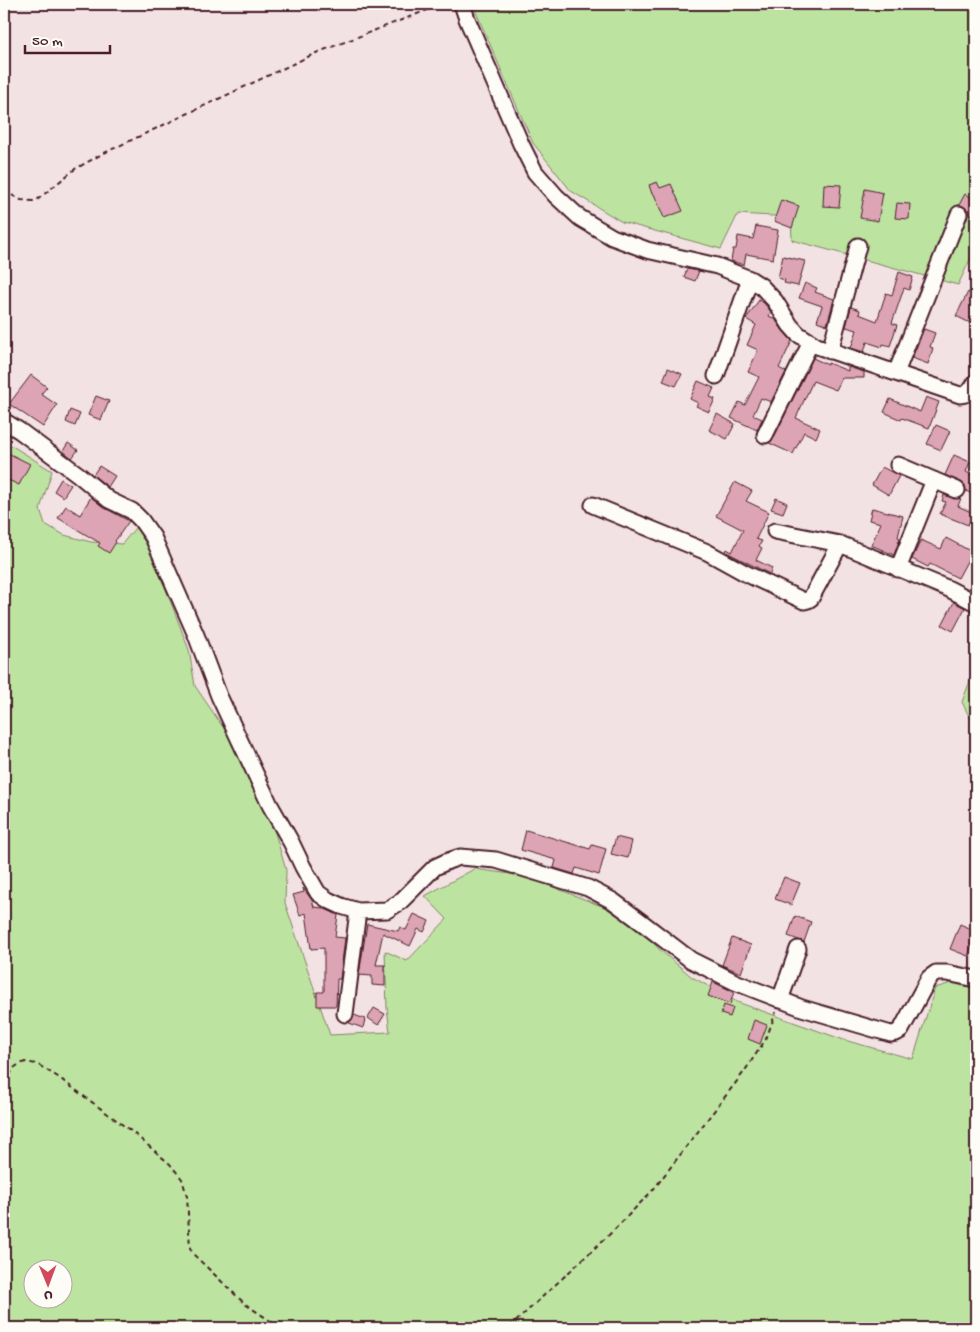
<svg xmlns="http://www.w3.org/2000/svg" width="980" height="1332" font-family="'Gochi Hand',sans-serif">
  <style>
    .green { fill: #bce4a0; stroke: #838266; fill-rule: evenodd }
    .building { fill: #dda4b5; stroke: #4a1f2b }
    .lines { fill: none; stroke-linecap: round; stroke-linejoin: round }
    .minor-casing { stroke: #4a1f2b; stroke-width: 19 }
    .path { stroke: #4a1f2b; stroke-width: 2; stroke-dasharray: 5 4; stroke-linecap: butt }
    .minor { stroke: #fdfcf7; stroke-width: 15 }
  </style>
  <rect width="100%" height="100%" fill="#f3e2e3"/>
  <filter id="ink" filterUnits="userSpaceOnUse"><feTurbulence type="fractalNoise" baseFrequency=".02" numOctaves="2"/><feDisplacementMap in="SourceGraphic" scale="10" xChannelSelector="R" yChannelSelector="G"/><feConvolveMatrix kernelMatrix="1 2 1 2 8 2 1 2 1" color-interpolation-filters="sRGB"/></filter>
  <g filter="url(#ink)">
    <path class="green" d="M476 4H976V247L958 285 792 240 791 217 738 214 721 249 622 222 571 191 533 143 475 10Z
      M6 442 52 471 40 509 45 524 64 535 91 542 122 544 136 527 154 558 189 650 195 686 234 743 270 816 286 870 285 903 330 1035 390 1032 387 1008 385 951 407 961 447 919 425 896 474 869 525 876 604 907 638 927 660 950 692 977 737 1002 844 1040 913 1059 935 988 952 983 976 989V1328H4V448ZM32 1270H62V1300H32Z
      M976 665V725L970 718 962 702Z"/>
    <path class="building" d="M657 182 660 188 671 184 683 211 664 218 654 194H652L649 185Z
      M824 184 841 185 839 207 823 206Z
      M865 189 883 193 878 221 860 218Z
      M965 194 976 200V217L968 213 967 209 963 206 959 205Z
      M781 200 799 206 792 228 774 221Z
      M897 203 910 204 909 219 895 218Z
      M756 226 778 230 773 259 746 254 744 265 731 261 733 249H736L738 236 753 239Z
      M783 256 805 261 798 286 784 283 785 280 778 278Z
      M687 269 699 271 695 281 684 277Z
      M899 272 913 277 909 290 904 288 892 323 897 325 890 346 883 344 882 347 867 342 864 352 851 348 857 330 846 327 851 307 860 310 859 314 877 321 886 293 892 295Z
      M805 283 817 288 815 292 834 299 827 325 817 321 822 306 799 298Z
      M968 292 976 296V317L974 316 970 323 956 316Z
      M759 300 764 303 771 312 769 316 775 319 783 331 792 341 779 368 786 372 771 402 761 398 753 415 762 419 757 430 731 418 739 402 745 405 759 377 748 372 758 350 747 345 756 325 746 319Z
      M924 329 935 333 930 347 933 348 928 364 912 358Z
      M813 358 828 365V363L848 371V367L864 372V378H842L836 390 813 381 796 418 820 429 816 438 804 432 793 454 769 443 773 439Z
      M668 368 682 374 676 386 663 381Z
      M31 375 47 387 41 394 57 405 43 427 9 404Z
      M698 381 714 388 710 397 715 399 709 412 696 406 698 403 690 399Z
      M96 396 109 401 101 420 88 415Z
      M926 397 939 402 929 428 902 418 901 420 884 412 890 399 920 412Z
      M70 410 80 414 75 426 66 422Z
      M717 414 735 424 727 439 709 430Z
      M936 425 950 431 941 450 927 444Z
      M68 443 78 450 72 458 63 451Z
      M4 451 30 464 19 485 4 478Z
      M954 455 970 462 966 472 976 477V496L966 491 965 485 961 482 945 475Z
      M99 466 115 476 108 487 93 475Z
      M882 467 899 476 889 495 872 485Z
      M61 479 71 485 63 497 54 491Z
      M735 482 752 491 746 501 769 512 756 539 762 541 759 546 762 548 756 560 772 568 770 574 726 552 727 549 732 552 743 530 716 516Z
      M944 495 954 499 961 498 958 506 973 513 968 525 940 514 946 502 942 501Z
      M91 497 105 508 129 521 115 541 116 542 109 553 98 546 100 543 58 518 66 506 80 515Z
      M776 498 787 503 783 513 771 509Z
      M872 508 903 516 898 537 900 538 894 555 871 545 881 523 869 520Z
      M946 538 972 552 958 578 930 564 928 567 912 559 921 540 941 549Z
      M954 602 965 608 953 631 942 625Z
      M526 830 590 849 592 845 606 849 599 875 576 868 574 874 554 868 556 860 521 850Z
      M616 837 632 841 628 858 611 854Z
      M784 877 800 883 791 905 775 899Z
      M303 888 312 900 314 907 323 908 338 915 335 937 345 938 340 979H337L336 1006H317V992H324V948L311 949 306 913 300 915 293 895 304 892Z
      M414 914 429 921 424 932 418 929 410 946 383 933 376 965H385V986L372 985V976L359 975 367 924 398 931 400 927 406 930Z
      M795 916 811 922 804 942 788 936Z
      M960 924 976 931V947L972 945 968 956 950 949Z
      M732 938 751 945 741 973 722 965Z
      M713 982 734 992 730 1004 708 996Z
      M724 1005 733 1008 730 1017 721 1014Z
      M374 1008 385 1014 378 1025 368 1018Z
      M354 1015 365 1019 363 1028 349 1023Z
      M754 1020 767 1025 760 1044 748 1039Z"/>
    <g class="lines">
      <defs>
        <path id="minor" d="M462 4 467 19 521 144 535 172 556 196 580 218 612 237 647 250 717 266 750 279 761 286 775 301 790 325 798 334 817 346 960 395C969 395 972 388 976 382
          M830 351 858 246
          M896 373 959 214
          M716 376 750 279
          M4 421 20 431 79 475 109 500 132 511 141 520 153 537 196 635 219 696 270 805 291 842 303 867 318 893 328 900 341 906 358 911 387 910 400 902 435 867 448 861 460 857 496 860 588 888 613 901 640 921 691 960 735 982 802 1008 891 1034 896 1033 901 1030 929 978 936 973H947L976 979
          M765 435 811 342
          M898 465 957 490
          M593 505 707 552 745 573 804 601 808 600 811 598 840 544 949 589 976 603
          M775 531 840 544
          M898 569 934 480
          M780 1000 798 949
          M345 1014 358 911"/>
      </defs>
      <use href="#minor" class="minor-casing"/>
      <path class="path" d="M4 191 21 200 33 201 37 200 75 169 102 154 316 53 443 4
        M4 1083 15 1067 20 1064 25 1062 37 1064 58 1077 131 1131 170 1164 182 1179 187 1196 190 1248 193 1254 245 1304 281 1328
        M509 1328 612 1232 653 1190 744 1072 766 1039 776 1012"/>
      <use href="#minor" class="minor"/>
    </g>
  </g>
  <rect width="980" height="1332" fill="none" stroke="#fdfcf7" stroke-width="20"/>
  <rect x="10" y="10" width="960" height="1312" fill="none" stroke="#4a1f2b" stroke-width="2" filter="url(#ink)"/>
  <g transform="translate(48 1284) rotate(179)"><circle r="24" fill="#fdfcf7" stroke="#b5a4a5"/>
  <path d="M0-4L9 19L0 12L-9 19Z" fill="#d1495b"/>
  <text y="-8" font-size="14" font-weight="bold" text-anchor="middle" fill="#4a1f2b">U</text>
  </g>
  <path d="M25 45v8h85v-8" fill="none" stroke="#4a1f2b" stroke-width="2.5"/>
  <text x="32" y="45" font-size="15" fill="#4a1f2b" stroke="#fdfcf7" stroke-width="4" paint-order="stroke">50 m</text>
</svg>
